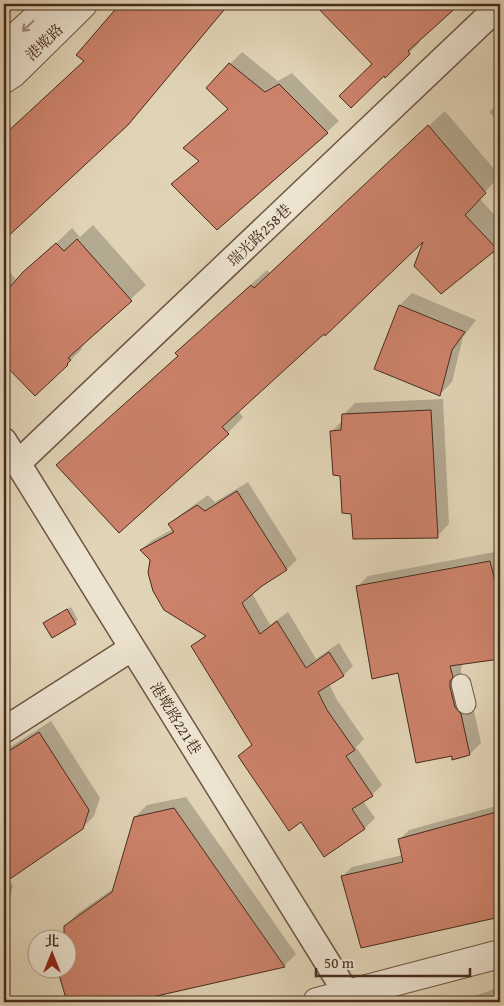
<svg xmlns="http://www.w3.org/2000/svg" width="504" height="1006" font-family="'Gentium Book Plus','Noto Serif TC',serif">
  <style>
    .shadow { fill: #0003 }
    .building { fill: #cc826a; stroke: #472b1d }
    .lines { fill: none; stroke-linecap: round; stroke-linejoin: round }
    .pedestrian-casing { stroke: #6e5543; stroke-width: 21 }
    .minor-casing { stroke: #6e5543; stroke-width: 28 }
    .tertiary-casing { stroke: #6e5543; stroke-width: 30 }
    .pedestrian { stroke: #ece3d0; stroke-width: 19 }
    .minor { stroke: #ece3d0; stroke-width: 25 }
    .tertiary { stroke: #ece3d0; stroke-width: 28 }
    .oneway { stroke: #9a8776 }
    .labels { text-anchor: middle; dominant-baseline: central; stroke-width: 4; stroke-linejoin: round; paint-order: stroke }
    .street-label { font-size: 15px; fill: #472b1d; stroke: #ece3d0 }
  </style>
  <rect width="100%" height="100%" fill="#e1d4b6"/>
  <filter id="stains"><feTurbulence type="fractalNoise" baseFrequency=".004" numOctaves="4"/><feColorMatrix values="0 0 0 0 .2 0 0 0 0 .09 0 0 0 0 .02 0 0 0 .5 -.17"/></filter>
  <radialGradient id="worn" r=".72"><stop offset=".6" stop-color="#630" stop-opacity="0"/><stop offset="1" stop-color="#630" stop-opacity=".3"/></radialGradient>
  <path class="shadow" d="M122 4H229L138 113 4 238V136L85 61 78 55Z
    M315 4H383L420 42 409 53 374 64Z
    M405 4H458L429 30Z
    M242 52 278 81 292 73 339 121 327 132 173 184 200 160 229 109 230 64Z
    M500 102V124L489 112Z
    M445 111 500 176 479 198 500 221V244L496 248 426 237 238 411 243 417 228 433 74 449 179 355 192 338 267 270 270 273Z
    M93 225 146 285 83 343 85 344 81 348 82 349 35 394 4 362V265L17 281 72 228 80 237Z
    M412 293 476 320 463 337 452 382 440 394 376 368 400 305Z
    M443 399 449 524 437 536 353 513 341 474 332 431 342 421 343 415 355 403Z
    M248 482 297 560 287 569 261 585 252 593 270 625 288 612 316 659 339 643 353 666 343 676 329 684 337 700 364 739 356 747 382 785 372 795 363 801 375 818 365 828 324 855 301 821 240 756 253 744 193 646 206 634 151 559 141 550 151 541 173 529 170 524 180 515 208 495 215 502Z
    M500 551V658L463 663 461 669V675L472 702 481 743 470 754 453 755 399 672 357 587 368 576Z
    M71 607 78 620 52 637 44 623Z
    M51 721 100 798 94 816 82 828 8 879 13 886 4 921V751Z
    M186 797 296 954 284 966 125 1002H69L58 968H68V938H65V927L77 914 114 888 135 817 147 805Z
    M500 805V916L362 947 342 877 352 867 403 855 399 840 409 830Z
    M500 987V1002H469L475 996Z"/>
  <path class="building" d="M120 4H229L128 125 4 240V135L84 61 76 55Z
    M314 4H460L408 51 410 54 385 78 384 76 351 108 339 96 372 64Z
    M229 63 265 92 279 84 328 133 217 230 171 184 199 161 183 148 228 109 206 88Z
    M428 125 486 193 465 215 497 249 441 294 414 266 423 242 325 336 324 334 222 427 229 434 119 533 56 465 178 356 175 353 251 285 254 288Z
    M77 239 132 301 68 358 71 360 67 364 68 365 35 396 4 364V294L23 272 56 243 64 251Z
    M399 305 465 332 452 350 440 396 374 369Z
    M431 410 438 538 353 539 351 514 342 513 340 476 333 475 330 431 341 430 342 414Z
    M237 491 287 570 262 586 242 603 260 634 277 621 306 668 329 652 344 676 318 692 327 710 355 750 346 756 373 796 352 809 365 829 324 857 301 822 289 831 238 756 252 745 191 646 206 636 164 610 153 591 148 573 150 560 140 550 174 532 168 524 197 505 205 511Z
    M490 561 500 601V659L450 666 453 677 450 681V687L455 707 461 714 470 755 452 760V756L416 763 398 673 372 679 356 586Z
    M67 609 76 624 52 638 43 623Z
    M39 732 89 810 83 829 4 883V754Z
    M174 808 285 967 130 1002H67L57 968H68V938H64V926L112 892 134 817Z
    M500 811V917L361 948 341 876 403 862 398 839Z"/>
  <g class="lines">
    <defs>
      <path id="pedestrian" d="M461 684 466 704"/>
      <path id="minor" d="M4 441 347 994
        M17 464 500 5
        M4 730 132 648"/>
      <path id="tertiary" d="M4 48 52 4
        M4 79 13 73 83 4
        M317 1002 500 954"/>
    </defs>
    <use href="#pedestrian" class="pedestrian-casing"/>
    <use href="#minor" class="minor-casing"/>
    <use href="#tertiary" class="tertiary-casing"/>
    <use href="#pedestrian" class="pedestrian"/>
    <use href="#minor" class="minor"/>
    <use href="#tertiary" class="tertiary"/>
  </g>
  <defs><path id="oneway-shaft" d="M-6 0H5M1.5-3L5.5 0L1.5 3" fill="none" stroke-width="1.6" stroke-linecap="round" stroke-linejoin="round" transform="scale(1.25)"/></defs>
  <use class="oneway" href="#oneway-shaft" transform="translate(28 26) rotate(137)"/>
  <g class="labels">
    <g class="street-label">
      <text transform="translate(44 42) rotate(-44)">港墘路</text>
      <text transform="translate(259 235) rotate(-44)">瑞光路258巷</text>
      <text transform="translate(176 718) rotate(58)">港墘路221巷</text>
    </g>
  </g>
  <rect width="504" height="1006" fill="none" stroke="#e1d4b6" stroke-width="20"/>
  <rect x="5" y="5" width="494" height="996" fill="none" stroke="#472b1d" stroke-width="2.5"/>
  <rect x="10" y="10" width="484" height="986" fill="none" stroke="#472b1d"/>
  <g transform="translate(52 954)"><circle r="24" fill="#ece3d0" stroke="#aa9988"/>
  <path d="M0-4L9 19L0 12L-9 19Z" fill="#8f2418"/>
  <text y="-8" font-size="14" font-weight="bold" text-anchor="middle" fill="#472b1d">北</text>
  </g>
  <path d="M316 968v8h154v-8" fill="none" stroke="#472b1d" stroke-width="2.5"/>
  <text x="324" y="968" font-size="15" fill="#472b1d" stroke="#ece3d0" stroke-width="4" paint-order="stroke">50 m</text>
  <rect width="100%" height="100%" filter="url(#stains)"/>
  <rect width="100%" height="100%" fill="url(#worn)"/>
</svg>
